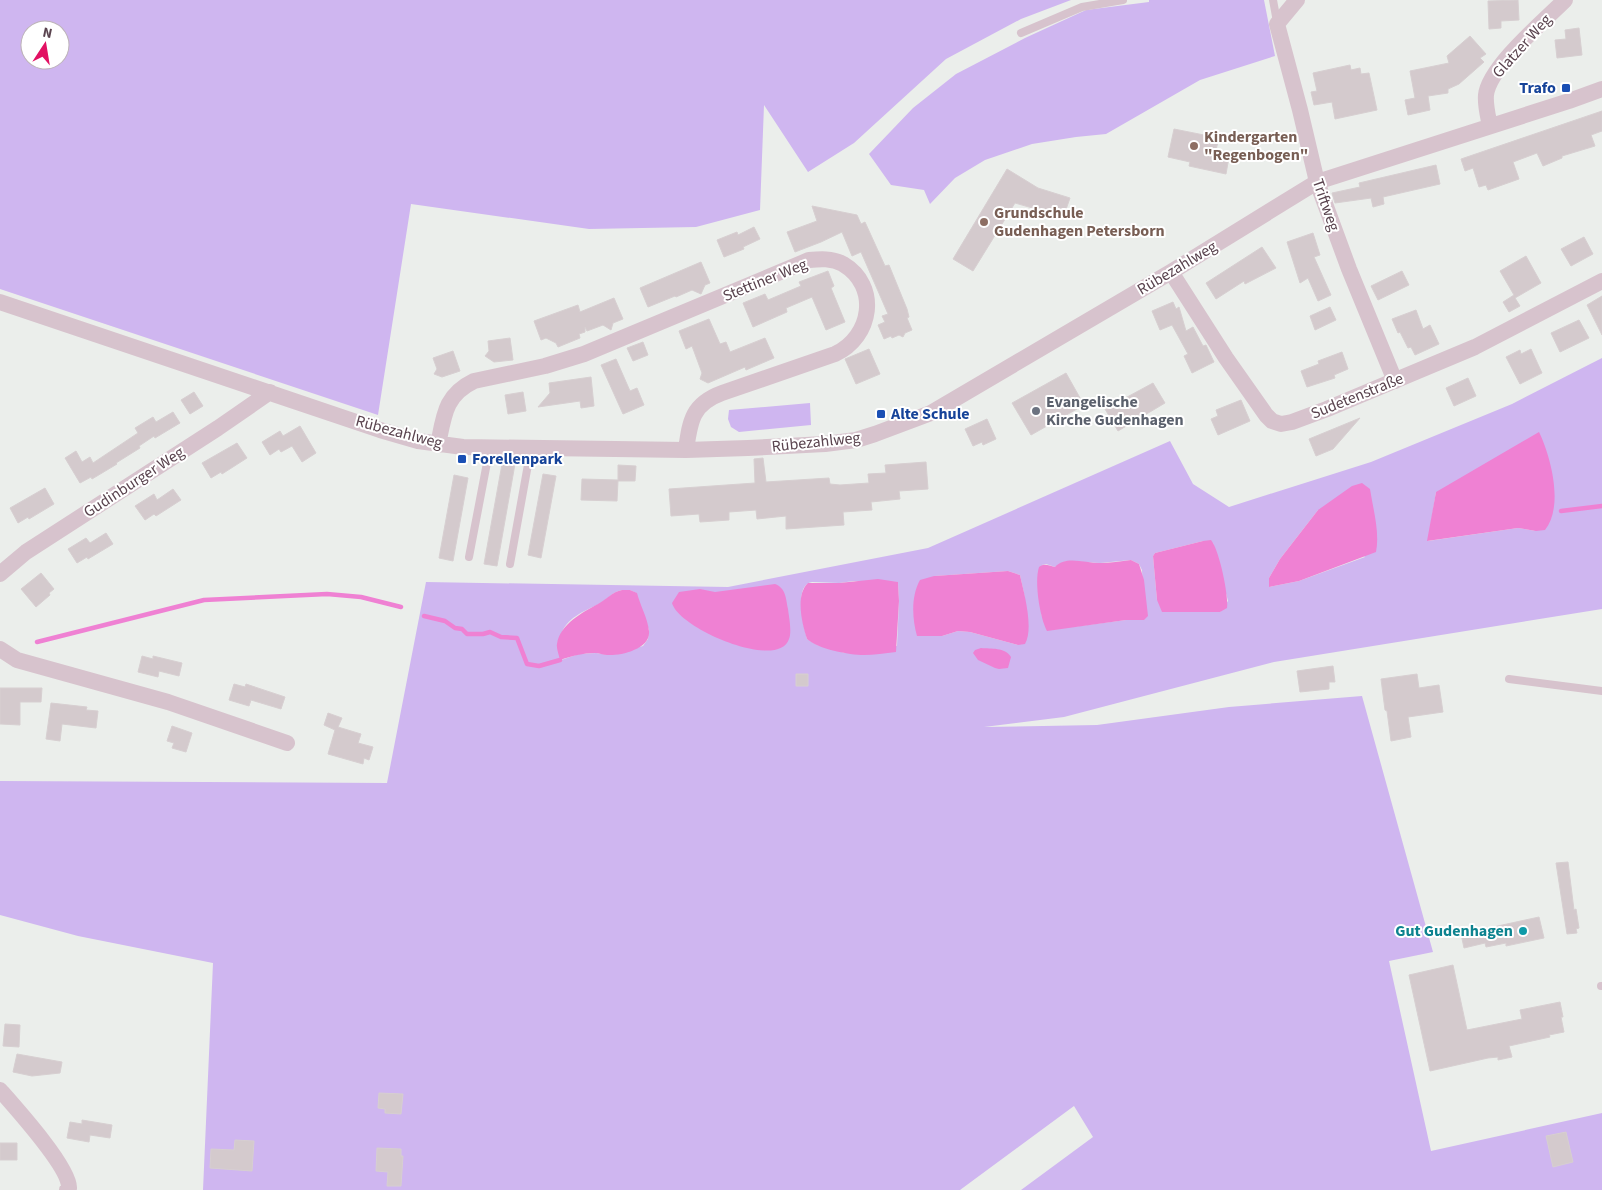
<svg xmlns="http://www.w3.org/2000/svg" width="1602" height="1190" font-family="'Source Sans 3',sans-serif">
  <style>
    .green { fill: #cfb6f0; fill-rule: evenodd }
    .water { fill: #ef81d3 }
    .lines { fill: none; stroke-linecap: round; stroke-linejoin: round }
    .stream { stroke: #ef81d3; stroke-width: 4.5 }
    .building { fill: #d4cacd; stroke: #d7cfd1 }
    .lane { stroke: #d7c3cd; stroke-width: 8 }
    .street { stroke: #d7c3cd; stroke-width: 16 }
    .transit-dot { fill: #1a4fb4; stroke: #fff; stroke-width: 2 }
    .education-dot { fill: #8d6e63; stroke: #fff; stroke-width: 2 }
    .worship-dot { fill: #6b7280; stroke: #fff; stroke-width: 2 }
    .culture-dot { fill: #0f9aa8; stroke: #fff; stroke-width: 2 }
    .labels { text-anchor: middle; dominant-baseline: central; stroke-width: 4; stroke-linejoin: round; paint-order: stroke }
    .street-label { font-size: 16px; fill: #59434e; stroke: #fff }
    .transit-label { font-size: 16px; font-weight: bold; fill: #164399; stroke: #fff; text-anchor: start }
    .education-label { font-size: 16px; font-weight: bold; fill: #785e54; stroke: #fff; text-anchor: start }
    .worship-label { font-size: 16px; font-weight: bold; fill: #5b616d; stroke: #fff; text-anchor: start }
    .culture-label { font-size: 16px; font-weight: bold; fill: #0d838f; stroke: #fff; text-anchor: end }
  </style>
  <rect width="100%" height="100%" fill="#ebeeeb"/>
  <path class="green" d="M0 0H1071L1021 19 946 59 854 143 808 172 764 105 760 210 696 227 589 229 411 204 378 415 0 289ZM30 30H60V60H30Z
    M1149 0H1264L1275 56 1200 80 1106 134 1076 137 1032 144 985 160 955 178 930 204 924 190 891 185 869 154 913 108 956 74 1025 38 1086 10 1149 2Z
    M1602 358V609L1274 662 1064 717 984 727 1097 725 1229 707 1362 696 1433 952 1389 961 1431 1151 1602 1113V1190H1021L1093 1137 1074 1106 960 1190H203L213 963 78 936 0 915V781L387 783 426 582 728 587 928 548 1170 441 1193 484 1229 507 1371 462 1512 404ZM1436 492 1536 531 1518 528 1428 541ZM1318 510 1365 557 1299 581 1269 587V578L1280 559ZM1203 541 1213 543 1228 601 1220 612H1183L1157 600 1153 556 1155 553ZM1131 560 1139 564 1142 570 1144 620H1126L1072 627 1042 617 1038 590 1042 565 1046 564 1055 567 1066 561 1100 563ZM1008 571 1020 575 1024 593 1028 627 1018 645 970 632 958 631 942 636H918L934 576ZM854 581 898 582 899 601 897 646 845 653 817 645 807 639C804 627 793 585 812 582L839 583ZM622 590H630L636 593 649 630 648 639 643 646 608 655 596 653 579 654 561 660C561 652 560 643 561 636 564 619 586 610 599 604 608 599 612 592 622 590Z
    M810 403 811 425 739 432 731 427 728 419 729 410Z"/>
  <path class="water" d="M1539 432C1551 457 1564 506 1545 530L1536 531 1518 528 1427 541 1436 492Z
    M1362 483 1370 489C1373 509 1380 532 1376 552L1299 581 1269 587V578L1280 559 1318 510 1352 486Z
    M1211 540C1219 549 1229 596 1227 608L1220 612H1162L1157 600 1153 556 1155 553 1203 541Z
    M1131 560 1139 564 1144 580 1148 616 1144 620H1126L1047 631C1040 618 1034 582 1039 567 1044 563 1048 565 1055 567 1065 555 1085 563 1100 563 1110 563 1121 561 1131 560Z
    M1008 571 1020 575C1024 593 1034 628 1025 644L1018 645 970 632 958 631 942 636H917C912 618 911 596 920 580L934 576Z
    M878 579 898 582 899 601 896 652C885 653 874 655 864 655 849 655 818 649 807 639 802 624 795 595 808 583H839Z
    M775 584C786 588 786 599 788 609 789 617 792 632 789 639 779 671 679 629 672 603L679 592 700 589 715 592Z
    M622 590H630L637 593C640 605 648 619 649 631 651 649 620 656 607 655 603 655 599 653 595 653 583 653 572 656 560 660 559 655 556 648 557 644 560 624 583 612 598 604 607 599 612 592 622 590Z
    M981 648C991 649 1005 647 1011 657L1008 668 999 669 995 668 978 660 973 653 975 650Z"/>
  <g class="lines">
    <path class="stream" d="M1561 511 1602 506
      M424 616 445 621 455 628 462 629 467 634H483L490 632 501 637 517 638 527 664 539 666 560 660
      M37 642 204 600 327 594 361 597 401 607"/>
  </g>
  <path class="building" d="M1518 0 1519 20 1501 21V28L1489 29 1488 1Z
    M1579 28 1582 55 1557 58 1555 40 1566 39 1565 30Z
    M1470 36 1486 54 1480 58 1484 62 1459 84 1448 89V93L1428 96 1430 110 1408 115 1405 100 1415 98 1410 71 1449 63 1447 56Z
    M1350 65 1351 70 1360 68 1361 74 1369 73 1377 110 1335 119 1332 102 1314 105 1311 92 1317 91 1313 73Z
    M1602 111V131L1591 135 1595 146 1562 156V158L1543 166 1537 153 1513 162 1519 179 1488 190 1486 185 1479 187 1473 168 1465 171 1461 159Z
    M1174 129 1219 138 1215 154 1229 157 1226 174 1189 166 1190 162 1168 157Z
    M1436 165 1440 184 1383 197 1384 204 1373 207 1371 198 1335 203 1332 193 1360 187 1359 183Z
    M1007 169 1038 188 1070 198 1063 218 1053 213V214L1015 203 973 271 953 259Z
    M812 206 857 215 861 224 865 222 885 266 889 265 907 309 909 317 907 318 912 330 905 333 903 337 899 335 892 338 891 336 884 339 878 325 885 322 882 316 888 314 861 252 852 256 842 232 821 242 795 252 787 232 817 221Z
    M754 227 760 239 743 247 744 249 724 257 717 240 737 232 738 235Z
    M1313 233 1320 255 1314 257 1331 295 1318 301 1308 278 1300 283 1287 242Z
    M1584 237 1593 254 1571 266 1561 249Z
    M1262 247 1276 268 1245 284 1244 281 1216 299 1206 283Z
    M1526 256 1541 283 1515 298 1520 306 1509 312 1503 302 1514 295 1500 271Z
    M701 262 710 283 705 285 701 294 692 290 676 297 675 296 648 307 640 288Z
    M828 271 834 286 831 288 845 322 826 330 812 297 786 308 787 312 753 327 743 303 765 294 768 300 801 286 799 282Z
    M1402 271 1409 285 1378 300 1371 286Z
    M1602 296V335L1587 305Z
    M614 298 623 319 613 323 611 330 603 325 587 331 585 327V332L579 334 580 338 558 347 556 343 546 338 541 340 534 321 578 305 580 312Z
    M1173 302 1176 309 1179 307 1186 331 1193 327 1203 346 1206 345 1214 362 1192 373 1184 356 1188 354 1172 325 1160 330 1152 311Z
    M1330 307 1336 320 1315 330 1310 316Z
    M1416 310 1423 329 1430 325 1439 344 1415 355 1411 347 1408 348 1400 332 1398 333 1392 319Z
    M709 319 720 344 726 342 730 352 765 338 774 358 746 370 745 367 708 383 700 379 702 373 692 346 686 349 679 331Z
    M1579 320 1589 338 1560 352 1551 333Z
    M510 338 513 360 494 362 485 356 489 351 488 341Z
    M643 342 648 355 633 361 627 348Z
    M869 349 880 374 856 384 845 359Z
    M1531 349 1542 373 1520 384 1506 357 1520 350 1521 354Z
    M453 351 460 371 442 377 434 374 437 369 433 358Z
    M1342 352 1348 369 1334 375 1335 378 1307 387 1301 371 1319 364 1318 361Z
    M616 359 630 391 637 388 644 405 623 414 601 365Z
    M1066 373 1084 405 1031 435 1012 403Z
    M591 377 594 406 581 408 580 401 538 407 550 393 549 383Z
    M1468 378 1476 396 1454 406 1446 388Z
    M1153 383 1165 403 1118 431 1105 409Z
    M194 392 203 406 190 414 181 400Z
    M523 392 526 411 508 414 505 395Z
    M1241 400 1250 421 1218 435 1211 419 1218 416 1216 410Z
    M173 412 180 423 155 438 154 436 139 446 140 448 116 463 117 464 92 479 91 477 80 483 65 458 76 451 82 462 90 457 93 463 138 433 135 428 153 417 156 422Z
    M1360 418 1333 449 1316 456 1309 439Z
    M987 419 996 439 983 445 982 442 973 446 965 429Z
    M300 426 316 453 302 462 292 446 281 452 279 449 270 455 262 442 280 431 283 436Z
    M237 443 247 458 222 474 221 472 211 478 202 463Z
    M763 458 766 482 829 478 830 484 840 485 869 483 868 474 886 473 885 465 926 462 928 489 899 491 900 499 871 502 872 510 843 512 844 525 786 529V516L757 519 756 510 729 512V520L700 522 699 514 671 516 669 489 755 483 754 459Z
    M502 464H515L497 566 484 564Z
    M618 465 636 466 635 481H618L617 501 581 500 582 479 618 480Z
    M543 474 556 476 541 558 528 555Z
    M454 475 468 478 453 561 439 558Z
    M45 488 54 504 29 519 28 517 18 523 10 508Z
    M173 489 181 500 156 516 154 514 145 520 135 506 154 494 157 500Z
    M106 533 113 544 88 559 87 557 77 563 68 549 86 538 90 543Z
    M41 573 54 589 49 593 50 595 36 607 21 589Z
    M142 656 153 659V656L182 663 179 676 159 671 158 677 138 672Z
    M1333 666 1335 682H1329V689L1300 692 1297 671Z
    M796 674H808V686H796Z
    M1417 674 1419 688 1439 685 1443 712 1408 717 1411 737 1391 741 1387 711 1385 710 1381 679Z
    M234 684 245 687 246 684 285 697 281 709 251 700 249 706 229 700Z
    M0 688H42L41 702H20V725L0 724Z
    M51 703 87 707 86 710 98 711 96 728 62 724 60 741 46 739Z
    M328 713 342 718 338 727 361 734 358 743 373 747 369 760 364 758 363 764 328 754 335 730 324 725Z
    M172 726 192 733 186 752 172 748 174 743 167 741Z
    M1568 862 1574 910 1576 909 1579 928 1576 929 1577 933 1567 934 1556 863Z
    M1539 917 1544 938 1506 946V943L1486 947 1485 943 1464 948 1461 934Z
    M1453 965 1467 1030 1522 1019 1520 1010 1560 1002 1563 1017H1561L1564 1032 1549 1035 1550 1037 1509 1046 1512 1057 1498 1060V1057L1488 1058 1430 1071 1409 975Z
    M5 1024 20 1025 19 1047 3 1046Z
    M17 1054 62 1062 60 1073 32 1076 13 1072Z
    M379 1093 403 1094 401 1114 385 1113V1109L378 1108Z
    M82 1120 112 1125 110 1138 90 1135 89 1142 67 1138 70 1122 82 1124Z
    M1566 1132 1573 1162 1553 1167 1546 1136Z
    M235 1140 254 1141 252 1171 210 1168 211 1149 234 1150Z
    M0 1143H17V1160H0Z
    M377 1148 401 1149V1156H403L401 1186H387L388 1172 376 1171Z"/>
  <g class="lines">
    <path class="lane" d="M1273 0 1277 22
      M1021 33 1082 7 1123 0
      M469 557 490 447
      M510 564 531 448
      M1509 679 1602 691
      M1601 986H1602"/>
    <path class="street" d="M1297 0 1277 24 1300 110 1317 182 1349 269 1395 381
      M1490 126C1488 116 1485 105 1486 95 1489 67 1544 21 1565 0
      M1171 272 1226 358 1266 415 1272 421 1281 424 1292 422 1327 409 1475 347 1602 281
      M0 302 380 430 418 441 463 447 686 450 748 448 825 444 856 440 875 434 931 413 1171 272 1317 182 1569 101 1602 89
      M438 445C444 415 445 395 474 381L545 366 584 354 809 260C820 259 832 258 843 264 880 286 872 337 835 354L722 393C692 404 690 421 686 450
      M0 574 26 552 218 428 270 392
      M0 649 17 660 168 702 287 743
      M0 1090C15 1107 70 1168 69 1188L67 1190"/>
  </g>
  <g class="transit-dot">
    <rect x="1561" y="83" width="10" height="10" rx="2.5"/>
    <rect x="876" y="409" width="10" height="10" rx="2.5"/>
    <rect x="457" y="454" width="10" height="10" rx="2.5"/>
  </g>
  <g class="education-dot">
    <circle cx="1194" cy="146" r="5"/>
    <circle cx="984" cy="222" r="5"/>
  </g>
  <circle class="worship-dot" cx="1036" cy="411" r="5"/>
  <circle class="culture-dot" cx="1523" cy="931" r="5"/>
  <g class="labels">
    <g class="street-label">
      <text transform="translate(1522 46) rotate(-48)">Glatzer Weg</text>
      <text transform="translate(1326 205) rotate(71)">Triftweg</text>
      <text transform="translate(1177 268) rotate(-31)">Rübezahlweg</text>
      <text transform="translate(765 280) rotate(-22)">Stettiner Weg</text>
      <text transform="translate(1357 396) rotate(-22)">Sudetenstraße</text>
      <text transform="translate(399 432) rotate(15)">Rübezahlweg</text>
      <text transform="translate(816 442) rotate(-6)">Rübezahlweg</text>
      <text transform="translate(134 482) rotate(-33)">Gudinburger Weg</text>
    </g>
    <g class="transit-label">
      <text x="1556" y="88" text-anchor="end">Trafo</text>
      <text x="891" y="414">Alte Schule</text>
      <text x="472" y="459">Forellenpark</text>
    </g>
    <g class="education-label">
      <text x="1204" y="137">Kindergarten<tspan x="1204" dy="18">"Regenbogen"</tspan></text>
      <text x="994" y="213">Grundschule<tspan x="994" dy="18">Gudenhagen Petersborn</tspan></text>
    </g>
    <g class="worship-label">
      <text x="1046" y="402">Evangelische<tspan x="1046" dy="18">Kirche Gudenhagen</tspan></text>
    </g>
    <g class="culture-label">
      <text x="1513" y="931">Gut Gudenhagen</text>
    </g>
  </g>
  <g transform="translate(45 45) rotate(12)"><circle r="24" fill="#ffffff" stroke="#bdb4b8"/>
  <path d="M0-4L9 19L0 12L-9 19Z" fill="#e21163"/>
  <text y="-8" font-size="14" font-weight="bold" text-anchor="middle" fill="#59434e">N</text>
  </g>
</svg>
